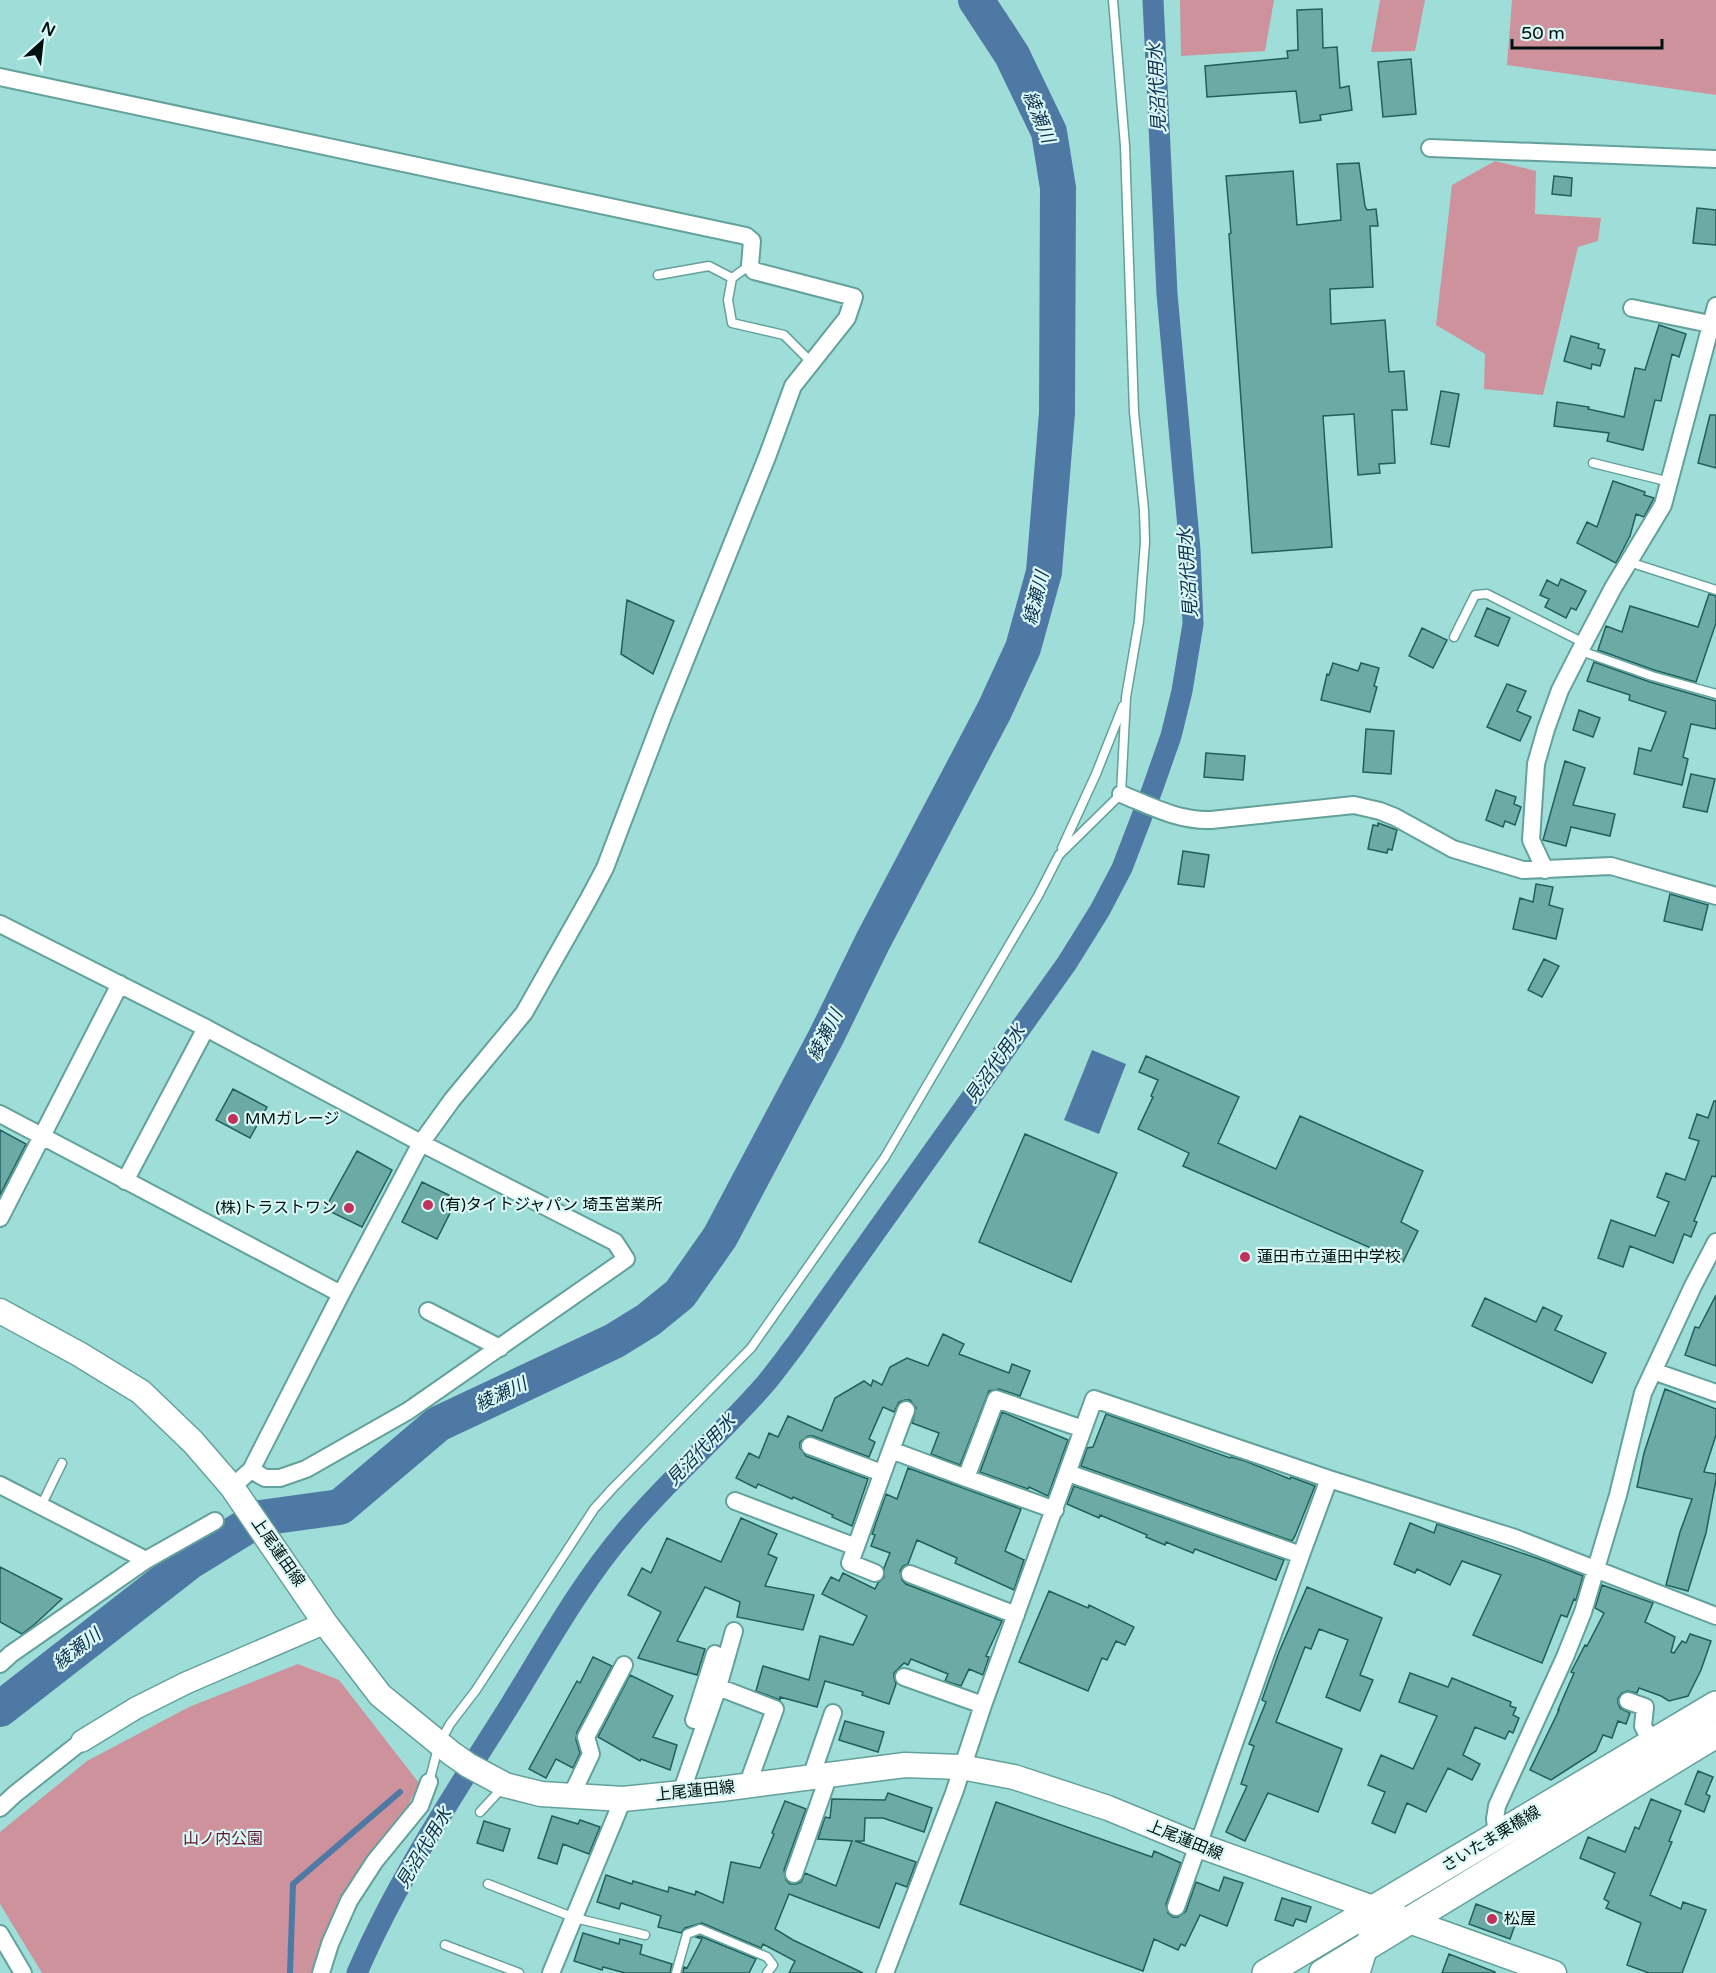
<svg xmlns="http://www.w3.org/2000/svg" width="1716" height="1973" font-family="'Varela Round','Noto Sans JP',sans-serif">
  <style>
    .green { fill: #cd929b }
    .water { fill: #4e79a4 }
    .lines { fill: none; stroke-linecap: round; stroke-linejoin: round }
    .stream { stroke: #4e79a4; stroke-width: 6 }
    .canal { stroke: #4e79a4; stroke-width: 21 }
    .river { stroke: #4e79a4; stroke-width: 36 }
    .building { fill: #6caaa5; stroke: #20605c; stroke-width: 1.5 }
    .service-casing { stroke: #63a19b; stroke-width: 11 }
    .minor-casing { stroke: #63a19b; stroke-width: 20 }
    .tertiary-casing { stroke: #63a19b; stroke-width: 24 }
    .secondary-casing { stroke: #63a19b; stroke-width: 27 }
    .primary-casing { stroke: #63a19b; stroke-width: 30 }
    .service { stroke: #fff; stroke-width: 8 }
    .minor { stroke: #fff; stroke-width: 16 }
    .tertiary { stroke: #fff; stroke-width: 21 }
    .secondary { stroke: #fff; stroke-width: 24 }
    .primary { stroke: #fff; stroke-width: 27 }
    .poi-dot { fill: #c1325a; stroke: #d9f8f5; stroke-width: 2 }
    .labels { text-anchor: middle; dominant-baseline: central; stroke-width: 4.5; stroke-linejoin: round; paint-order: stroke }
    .poi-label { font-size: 16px; fill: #001110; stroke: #d9f8f5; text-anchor: start }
    .street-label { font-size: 16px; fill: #001110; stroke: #d9f8f5 }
    .park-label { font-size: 16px; fill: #63142b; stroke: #d9f8f5 }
    .water-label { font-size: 18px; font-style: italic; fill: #0c2e4c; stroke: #d9f8f5 }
  </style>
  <rect width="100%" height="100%" fill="#9fded8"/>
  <path class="green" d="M1180 0H1274L1265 51 1181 56Z
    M1380 0H1425L1415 51 1371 52Z
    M1512 0H1716V95L1507 65Z
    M1495 161 1536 171 1535 214 1601 218 1598 241 1578 247 1543 395 1484 389 1485 354 1436 325 1452 185Z
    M298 1664 339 1680 419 1783 407 1808 378 1846 317 1960 312 1973H42L0 1904V1832L87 1761 189 1707Z"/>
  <path class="water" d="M1092 1050 1126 1064 1099 1134 1064 1120Z"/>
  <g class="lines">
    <path class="stream" d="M290 1973 293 1884 400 1792"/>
    <path class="canal" d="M357 1973C397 1880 456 1791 510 1705 547 1645 582 1581 628 1528 671 1477 722 1434 766 1383 776 1371 786 1357 796 1344L1067 963 1100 910 1122 868 1152 790 1171 736 1182 691 1193 624 1190 550 1167 294 1153 0"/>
    <path class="river" d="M0 1709 189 1562 260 1518 340 1507 438 1424 614 1341 648 1320 680 1294 720 1237 826 1037 873 941 994 711 1023 648 1044 572 1057 413 1058 188 1049 132 1012 55 976 0"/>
  </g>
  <path class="building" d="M1322 9 1323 48 1337 47 1340 88 1349 86 1352 110 1320 115 1321 120 1300 123 1296 91 1207 97 1205 66 1288 58 1287 51 1298 50 1297 10Z
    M1411 59 1416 114 1383 117 1378 62Z
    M1359 163 1365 206 1367 210 1376 209 1378 226H1370L1373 287 1330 289 1331 324 1385 320 1389 372 1404 371 1407 410H1392L1395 463 1379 464 1380 473 1358 475 1354 414 1323 416 1332 547 1252 553 1229 234 1231 233 1226 176 1293 171 1297 225 1341 220 1337 164Z
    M1554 176 1572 178 1571 196 1552 194Z
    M1697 208 1716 210V245L1693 243Z
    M1659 325 1686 334 1679 357 1672 354 1661 401 1655 400 1643 450 1607 441 1609 433 1554 426 1557 402 1589 407 1588 409 1624 417 1635 368 1645 370Z
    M1571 336 1599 344 1598 348 1605 350 1600 366 1592 364 1591 369 1564 361Z
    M1441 391 1459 394 1449 447 1431 444Z
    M1710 415H1716V468L1698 463Z
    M1613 481 1645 492 1644 495 1654 498 1644 517 1636 514 1630 536 1616 563 1577 543 1587 522 1597 527Z
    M1561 579 1586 591 1576 610 1571 608 1566 618 1545 607 1549 599 1540 595 1547 580 1558 586Z
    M1709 594 1716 596V623L1696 682 1654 670 1598 650 1606 626 1622 632 1630 606 1698 627Z
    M627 600 674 621 653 674 621 654Z
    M1487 608 1510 618 1498 646 1475 636Z
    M1422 628 1447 640 1433 668 1409 656Z
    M1594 662 1650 682 1716 701V729L1691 724 1683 757 1688 759 1682 785 1634 774 1639 748 1651 751 1666 712 1629 700 1630 695 1587 681Z
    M1333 663 1358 671 1361 663 1379 668 1374 686 1377 687 1370 712 1321 700 1327 674 1329 675Z
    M1507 684 1526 691 1517 711 1531 717 1520 741 1487 727Z
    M1579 710 1600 718 1593 737 1573 730Z
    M1366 729 1394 731 1391 774 1363 772Z
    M1206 753 1245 756 1243 780 1204 777Z
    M1565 761 1585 768 1573 805 1615 814 1610 836 1571 827 1566 846 1543 840Z
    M1691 774 1715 779 1707 812 1683 807Z
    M1496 790 1516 797 1514 804 1521 807 1515 825 1505 821 1503 827 1486 820Z
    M1378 823 1397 830 1392 850 1388 849 1387 853 1368 849 1373 825 1378 826Z
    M1183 851 1209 855 1204 887 1178 884Z
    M1536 884 1553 887 1549 905 1563 909 1556 939 1513 929 1520 898 1533 902Z
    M1670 894 1708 905 1702 930 1664 921Z
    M1544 959 1559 966 1542 997 1528 990Z
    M1146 1056 1239 1097 1218 1143 1276 1169 1300 1116 1423 1171 1401 1222 1418 1231 1403 1262 1183 1166 1189 1153 1138 1129 1153 1097 1151 1096 1158 1080 1139 1072Z
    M233 1089 267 1107 250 1138 216 1120Z
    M1714 1101H1716V1177L1712 1176 1694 1221 1697 1222 1691 1237 1684 1234 1673 1263 1630 1246 1623 1267 1598 1258 1611 1220 1655 1236 1669 1202 1657 1197 1666 1173 1685 1180 1699 1141 1689 1138 1697 1114 1708 1118Z
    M0 1130 26 1144 0 1195Z
    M1025 1134 1117 1173 1071 1282 979 1242Z
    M357 1151 392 1170 362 1227 325 1209Z
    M422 1182 457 1199 437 1239 402 1222Z
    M1716 1295V1366L1685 1355 1695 1327 1699 1328Z
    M1485 1298 1536 1322 1543 1307 1562 1316 1555 1330 1606 1353 1592 1383 1472 1326Z
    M943 1334 964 1344 959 1354 1009 1373 1012 1364 1030 1371 1020 1396 999 1389 989 1391 960 1465 931 1454 939 1433 912 1423 916 1408 910 1400H905L899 1402 894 1412 883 1407 869 1439 875 1442 869 1457 813 1436H808L800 1442V1448L806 1456 868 1479 852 1526 832 1517 833 1515 793 1497 792 1499 758 1484 756 1488 736 1478 749 1453 759 1458 769 1433 778 1437 788 1416 822 1431 835 1398 864 1381 871 1386 873 1380 882 1385 890 1367 907 1358 928 1366Z
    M1665 1389 1716 1409V1435L1704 1472 1716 1474V1480L1706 1533 1688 1591 1666 1585 1680 1532 1692 1499 1637 1487 1644 1453Z
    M1002 1412 1068 1440 1048 1496 1029 1487 1028 1489 980 1472Z
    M1106 1414 1230 1458 1231 1457 1245 1461 1290 1479 1291 1477 1315 1486 1295 1536 1292 1541 1081 1466 1087 1448 1093 1447Z
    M908 1468 1021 1509 1005 1551 1024 1560 1014 1590 955 1563 957 1558 917 1540 908 1564 903 1566 900 1571 902 1580 906 1584 1002 1621 986 1656 989 1657 983 1675 969 1669 961 1686 945 1681 948 1674 911 1659 908 1665 904 1663 894 1673V1678L896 1684 889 1704 862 1695 863 1692 825 1681 817 1707 780 1697V1700L756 1691 763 1666 809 1680 820 1636 853 1645 867 1616 822 1594 831 1577 839 1581 843 1573 875 1589 878 1583 884 1577V1568L890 1553 871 1546 875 1535 872 1534 886 1494 897 1499Z
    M1074 1486 1284 1560 1276 1580 1195 1549 1193 1553 1166 1542 1165 1545 1146 1537 1147 1535 1100 1515 1099 1518 1067 1504Z
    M741 1518 777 1534 768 1554 777 1558 765 1586 814 1595 803 1630 737 1617 740 1602 705 1587 677 1641 705 1649 697 1675 638 1658 661 1612 628 1595 642 1568 651 1573 667 1538 721 1562Z
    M1410 1523 1434 1533 1437 1524 1545 1561 1583 1576 1576 1600 1574 1599 1567 1617 1561 1615 1542 1663 1473 1635 1501 1575 1462 1561 1450 1585 1417 1569 1415 1573 1394 1564Z
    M0 1567 62 1599 35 1624 22 1634 0 1622Z
    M1602 1585 1653 1603 1645 1622 1675 1637 1671 1652 1674 1653 1682 1641 1686 1643 1690 1634 1711 1641 1701 1670 1688 1696 1669 1701 1661 1696 1639 1688 1637 1693 1627 1691 1622 1693 1618 1698V1703L1620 1708 1630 1713 1626 1724 1618 1721 1612 1738 1603 1735 1596 1751 1551 1780 1530 1770 1559 1710H1558L1574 1673 1571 1672 1585 1645 1587 1646 1604 1613 1595 1608Z
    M1307 1587 1382 1618 1360 1675 1373 1680 1360 1711 1326 1697 1348 1640 1319 1629 1311 1649 1305 1647 1276 1722 1342 1749 1318 1812 1268 1793 1245 1841 1226 1832 1247 1786 1241 1784 1254 1746 1249 1744 1266 1702 1262 1700 1279 1652Z
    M1049 1591 1088 1608 1089 1605 1134 1627 1125 1645 1116 1641 1107 1660 1102 1658 1088 1691 1019 1662Z
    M593 1657 612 1666 577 1732 576 1740 580 1753 573 1768 556 1759 546 1778 529 1769 577 1681 580 1683Z
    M1410 1673 1448 1687 1452 1678 1511 1702 1510 1706 1516 1708 1513 1715 1519 1718 1513 1733 1509 1731 1505 1739 1475 1727 1463 1755 1480 1764 1472 1780 1448 1768 1426 1812 1407 1803 1395 1833 1372 1823 1385 1792 1368 1785 1381 1755 1413 1769 1437 1716 1399 1702Z
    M630 1675 673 1696 653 1737 677 1745 670 1770 641 1759 640 1761 598 1737Z
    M845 1721 884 1732 878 1752 839 1740Z
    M1698 1771 1713 1777 1706 1794 1710 1796 1704 1812 1685 1804Z
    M888 1793 932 1808 924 1832 883 1818H865L864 1841H855L916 1862 907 1887 896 1883 879 1928 789 1894 775 1929 793 1940 863 1973H789L795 1961 763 1944 761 1948 702 1923 685 1928 681 1933 658 1927 661 1916 621 1903 619 1909 597 1902 606 1875 632 1884 633 1881 668 1892 669 1887 695 1895 696 1891 723 1903 731 1862 760 1868 774 1834 772 1833 785 1801 806 1809 784 1870 786 1880 790 1884H796L801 1882 805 1873 836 1886 852 1841 818 1839 825 1817 830 1818 832 1799 885 1800Z
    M1651 1799 1681 1811 1669 1841 1672 1842 1650 1895 1681 1909 1683 1902 1706 1910 1682 1973H1649L1627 1965 1641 1923 1606 1908 1609 1902 1604 1899 1615 1873 1580 1858 1588 1837 1625 1852 1635 1827 1639 1829Z
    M996 1802 1152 1857 1154 1851 1181 1863 1166 1904 1168 1913 1173 1917H1178L1186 1911 1196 1882 1219 1891 1224 1877 1243 1883 1227 1926 1200 1915 1185 1946 1181 1944 1178 1950 1154 1939 1143 1971 960 1904Z
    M552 1816 578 1824 580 1820 600 1827 589 1854 563 1844 557 1864 538 1858Z
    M484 1821 510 1829 503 1851 477 1843Z
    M1282 1898 1311 1907 1306 1922 1296 1919 1293 1926 1275 1920Z
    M1476 1904 1517 1919 1510 1939 1469 1924Z
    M583 1933 619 1944 620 1939 642 1945 640 1954 672 1964 670 1973H625L603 1967 602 1970 574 1961Z
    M700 1936 756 1959 749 1973H683L684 1967 687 1968 702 1939 696 1937Z
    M1449 1954 1495 1972V1973H1442Z"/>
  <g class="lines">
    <defs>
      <path id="service" d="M750 265 732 278 728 300 732 323 784 335 811 362
        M658 275 709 266 732 278
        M1593 463 1670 482
        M1629 562 1716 590
        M1454 637 1475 595 1487 594 1584 643
        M1581 651 1652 676 1716 694
        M1062 848 1096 774 1123 706
        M41 1506 62 1463
        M429 1782 439 1744 450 1724 476 1690 594 1509 613 1488 751 1348 885 1157 1038 896 1059 855 1121 794 1126 697 1139 621 1145 542 1144 510 1134 412 1125 146 1113 0
        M480 1812 504 1786
        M488 1884 575 1918 645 1935
        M445 1945 519 1973
        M676 1973 687 1934 700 1929 767 1957 773 1965 767 1973"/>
      <path id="minor" d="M0 77 746 236 752 241 750 265 754 271 854 297 847 318 793 386 767 457 664 713 605 868 588 900 524 1013 452 1100 421 1143 341 1294 251 1470 232 1487
        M1430 148 1716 159
        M1632 308 1710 324
        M1121 794C1151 806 1178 821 1211 820L1354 805 1380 811 1395 817 1453 849 1523 870 1611 866 1716 896
        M1545 870 1531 840 1536 764 1546 729 1560 690 1584 643 1613 588 1663 505 1716 306
        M0 924 206 1028 421 1143 615 1242 626 1259 408 1411 306 1469 280 1478H265L251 1470
        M0 1114 341 1294
        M125 1181 206 1028
        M0 1218 120 984
        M428 1311 500 1348
        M1653 1371 1716 1393
        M810 1446 882 1473
        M891 1450 906 1410
        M1068 1473 1301 1555 1329 1479
        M0 1485 146 1560
        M735 1501 856 1547
        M1055 1510 966 1478 996 1399 1083 1429
        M875 1573 850 1563 891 1450 966 1478
        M910 1574 1016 1615
        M0 1664 11 1654 146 1560 215 1521
        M904 1677 983 1705
        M718 1687 734 1631
        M1628 1701 1645 1707 1643 1726 1652 1743
        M694 1720 715 1654
        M811 1777 833 1713
        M681 1793 718 1687 775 1709 747 1786
        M571 1796 591 1754 586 1737 624 1665
        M0 1808 15 1794 82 1741
        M1497 1835 1495 1819 1497 1806 1565 1657 1583 1612 1618 1495 1643 1393 1693 1286 1716 1242
        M794 1874 829 1775
        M1176 1907 1301 1555
        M0 1934 23 1973
        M321 1973 330 1944 349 1901 375 1861 420 1806 429 1782
        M551 1973 623 1799
        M885 1973 954 1793 983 1705 1094 1399 1329 1479 1515 1538 1716 1616"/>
      <path id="tertiary" d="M82 1741 136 1708 186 1683 325 1623
        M1359 1973 1367 1947 1374 1910"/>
      <path id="secondary" d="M0 1311 79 1354 141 1392 193 1442 232 1487 325 1623 380 1695 451 1753 468 1765 505 1785 541 1794 623 1799 721 1789 905 1765 961 1767 1014 1777 1108 1808 1198 1845 1554 1973"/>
      <path id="primary" d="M1266 1973 1716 1705
        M1323 1973 1716 1734"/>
    </defs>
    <use href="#service" class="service-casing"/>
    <use href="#minor" class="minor-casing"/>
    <use href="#tertiary" class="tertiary-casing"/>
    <use href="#secondary" class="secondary-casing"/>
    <use href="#primary" class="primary-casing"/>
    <use href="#service" class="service"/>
    <use href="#minor" class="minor"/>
    <use href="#tertiary" class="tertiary"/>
    <use href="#secondary" class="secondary"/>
    <use href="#primary" class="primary"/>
  </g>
  <g class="poi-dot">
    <circle cx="233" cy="1119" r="6"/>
    <circle cx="428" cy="1205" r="6"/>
    <circle cx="349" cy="1208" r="6"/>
    <circle cx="1245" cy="1257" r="6"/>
    <circle cx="1492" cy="1919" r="6"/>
  </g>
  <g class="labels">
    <g class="poi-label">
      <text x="245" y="1119">MMガレージ</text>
      <text x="440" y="1205">(有)タイトジャパン 埼玉営業所</text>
      <text x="337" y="1208" text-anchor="end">(株)トラストワン</text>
      <text x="1257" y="1257">蓮田市立蓮田中学校</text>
      <text x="1504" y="1919">松屋</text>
    </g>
    <g class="street-label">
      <text transform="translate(278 1552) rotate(55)">上尾蓮田線</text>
      <text transform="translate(695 1791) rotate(-6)">上尾蓮田線</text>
      <text transform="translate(1491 1839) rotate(-31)">さいたま栗橋線</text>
      <text transform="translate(1185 1840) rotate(22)">上尾蓮田線</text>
    </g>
    <g class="park-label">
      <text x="223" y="1839">山ノ内公園</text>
    </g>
    <g class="water-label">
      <text transform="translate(1157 88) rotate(-93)">見沼代用水</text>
      <text transform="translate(1039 117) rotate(68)">綾瀬川</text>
      <text transform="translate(1188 573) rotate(-94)">見沼代用水</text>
      <text transform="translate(1036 598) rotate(-76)">綾瀬川</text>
      <text transform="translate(825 1035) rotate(-63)">綾瀬川</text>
      <text transform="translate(995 1064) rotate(-55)">見沼代用水</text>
      <text transform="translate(501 1394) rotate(-25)">綾瀬川</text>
      <text transform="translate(701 1450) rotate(-46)">見沼代用水</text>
      <text transform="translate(77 1649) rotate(-38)">綾瀬川</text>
      <text transform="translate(424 1848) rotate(-59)">見沼代用水</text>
    </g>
  </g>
  <g transform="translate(42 42) rotate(27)" stroke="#d9f8f5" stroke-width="4.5" paint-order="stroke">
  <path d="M0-4.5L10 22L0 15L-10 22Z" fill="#001110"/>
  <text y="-9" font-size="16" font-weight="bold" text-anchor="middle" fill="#001110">N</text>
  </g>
  <path d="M1512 39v9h150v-9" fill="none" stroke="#001110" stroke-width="3"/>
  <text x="1521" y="39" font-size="18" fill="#001110" stroke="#d9f8f5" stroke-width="4.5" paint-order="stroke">50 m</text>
</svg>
